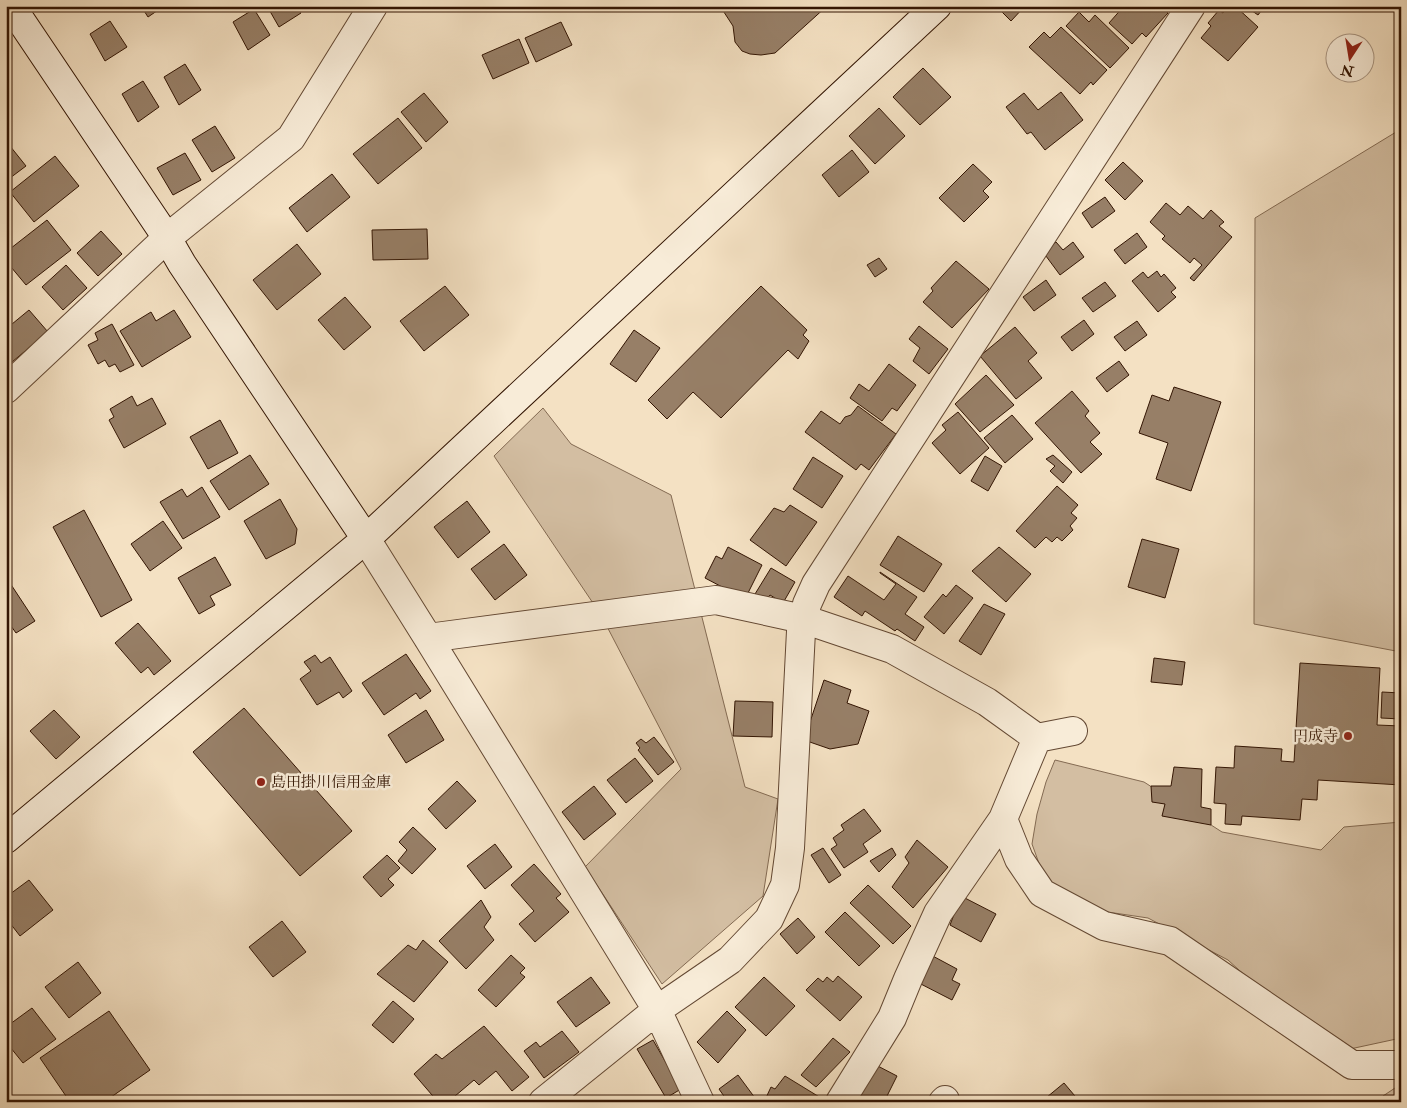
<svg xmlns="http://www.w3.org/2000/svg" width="1407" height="1108" font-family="'IM FELL Double Pica','Noto Serif JP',serif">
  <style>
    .green { fill: #d3bea2; stroke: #836a52 }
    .building { fill: #977f67; stroke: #331503 }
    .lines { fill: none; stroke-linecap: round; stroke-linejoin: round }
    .street-casing { stroke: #634833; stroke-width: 30 }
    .secondary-casing { stroke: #331503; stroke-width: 30 }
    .street { stroke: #f8ecd8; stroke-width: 28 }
    .secondary { stroke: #f8ecd8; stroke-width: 28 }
    .poi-dot { fill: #8f2418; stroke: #f8ecd8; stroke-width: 2 }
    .labels { text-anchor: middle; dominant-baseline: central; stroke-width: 5; stroke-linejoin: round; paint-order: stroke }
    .poi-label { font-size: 15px; fill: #331503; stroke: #f8ecd8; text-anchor: end }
  </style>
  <rect width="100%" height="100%" fill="#f4e1c3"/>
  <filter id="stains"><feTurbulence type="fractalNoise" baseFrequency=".004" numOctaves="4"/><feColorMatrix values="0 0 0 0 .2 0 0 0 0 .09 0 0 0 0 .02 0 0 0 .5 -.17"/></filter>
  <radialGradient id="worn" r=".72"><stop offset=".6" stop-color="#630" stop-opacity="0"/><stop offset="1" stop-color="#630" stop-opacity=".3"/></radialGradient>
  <path class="green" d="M1401 129V652L1254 624 1255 218Z
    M543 408 571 444 671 495 745 787 778 799 763 896 662 984 585 867 681 769 601 615 494 456Z
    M1055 760 1144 782 1222 832 1321 850 1344 827 1401 822V1038L1350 1049 1273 1001 1228 960 1148 918 1094 910 1045 880 1032 844 1037 814 1046 782Z
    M1401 1084V1102H1388L1383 1096Z"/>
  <path class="building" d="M141 6H164L148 17Z
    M267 6H296L301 13 279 27Z
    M720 6H827L775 53 761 55 750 54 742 51 735 42 733 26Z
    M996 6H1025L1011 21Z
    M1124 6H1160L1168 13 1146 37 1142 33 1132 44 1109 23Z
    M1228 6H1235L1258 27 1228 61 1201 38 1211 26 1208 23 1219 10 1223 13Z
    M1245 6H1273L1270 11 1264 7 1258 15Z
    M254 9 270 35 248 50 233 22Z
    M1079 12 1089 22 1095 15 1129 48 1110 68 1066 26Z
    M110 21 127 47 105 61 90 34Z
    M561 22 572 45 536 62 525 38Z
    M1061 27 1107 70 1093 85 1091 82 1080 94 1029 47 1044 32 1050 38Z
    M519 39 529 63 493 79 482 55Z
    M185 64 201 90 179 105 164 77Z
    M923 68 951 97 920 125 893 97Z
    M143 81 159 107 138 122 122 94Z
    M1061 92 1083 120 1045 150 1031 132 1027 134 1006 107 1024 93 1038 110Z
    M424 93 448 122 426 142 401 112Z
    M879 108 905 136 875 164 849 136Z
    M398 118 422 148 378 184 353 154Z
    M215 126 235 158 212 172 192 140Z
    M6 141 26 166 6 181Z
    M852 150 869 172 839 197 822 175Z
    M185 153 201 180 173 195 157 168Z
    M55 156 79 186 34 222 10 192Z
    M1123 162 1143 181 1125 200 1105 180Z
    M973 164 992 182 983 191 989 197 964 222 939 198Z
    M332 174 350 197 307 232 289 208Z
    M1105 197 1115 211 1092 228 1082 213Z
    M1166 203 1180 215 1188 206 1203 219 1211 210 1224 222 1219 226 1232 237 1194 281 1190 278 1202 265 1194 258 1190 263 1162 239 1165 236 1150 222Z
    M47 220 71 250 26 285 6 261V252Z
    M427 229 428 259 373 260 372 230Z
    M101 231 122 254 98 276 77 253Z
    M1137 233 1147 247 1125 264 1114 250Z
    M1056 242 1063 250 1073 242 1084 257 1060 275 1043 252Z
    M297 244 321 274 277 310 253 280Z
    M879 258 887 269 875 277 867 265Z
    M956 261 989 289 952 328 923 302 933 291 931 288Z
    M66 265 87 288 63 310 42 287Z
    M1157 271 1161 277 1164 274 1176 288 1171 292 1176 297 1158 312 1132 281 1143 272 1148 278Z
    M1046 280 1056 295 1034 311 1023 297Z
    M1105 282 1116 296 1093 312 1082 298Z
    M445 286 469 315 424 351 400 321Z
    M761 286 807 330 803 335 809 341 798 359 788 350 721 418 693 392 667 419 648 400Z
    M345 297 371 327 344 350 318 320Z
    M29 310 48 332 6 367V329Z
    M174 310 191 337 142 367 120 331 151 312 156 321Z
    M1084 320 1094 334 1072 351 1061 337Z
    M1137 321 1147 335 1125 351 1114 337Z
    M112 324 134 365 120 372 115 364 109 367 105 360 98 364 88 345 98 340 95 333Z
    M919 326 948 349 929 374 913 361 920 348 909 339Z
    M1015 327 1037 353 1028 361 1042 378 1016 399 980 356Z
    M634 330 660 348 636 382 610 364Z
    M1119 361 1129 375 1107 392 1096 378Z
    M889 364 916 385 897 411 892 408 882 421 850 398 859 384 869 391Z
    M986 375 1014 405 980 432 955 404Z
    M1174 387 1221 402 1191 491 1156 479 1168 443 1139 433 1152 395 1169 401Z
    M1072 391 1089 411 1085 416 1100 433 1090 442 1102 454 1081 473 1035 423Z
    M132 396 137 406 152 398 166 424 124 448 109 420 114 417 110 409Z
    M858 406 896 434 869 470 861 464 856 470 805 432 821 411 840 424 845 417 851 415Z
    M958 412 989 448 960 474 932 443 946 430 942 425Z
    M1012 415 1033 439 1005 463 984 438Z
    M220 420 238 453 208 469 190 437Z
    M250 455 269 484 229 510 210 481Z
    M1053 455 1072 472 1063 483 1050 471 1055 466 1046 459Z
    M985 456 1002 466 988 491 971 481Z
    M813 457 843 476 822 508 793 489Z
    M1057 486 1078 505 1071 513 1077 518 1070 526 1073 530 1062 541 1057 537 1052 542 1046 537 1035 548 1016 531Z
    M202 487 220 517 183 539 160 502 182 489 187 497Z
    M280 499 297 529 295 544 266 559 244 521Z
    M467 501 490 532 458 558 434 527Z
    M790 505 817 522 786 566 750 540 774 508 784 512Z
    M84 510 132 600 101 617 53 527Z
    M163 521 182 548 150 571 131 544Z
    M898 536 942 564 924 592 880 565Z
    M1142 539 1179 549 1165 598 1128 587Z
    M504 544 527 575 495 600 471 569Z
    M728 547 762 565 745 599 705 578 716 556 722 559Z
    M999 547 1031 574 1006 602 972 571Z
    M215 557 231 585 210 596 215 605 199 614 178 578Z
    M771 568 795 582 783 603 770 595 766 600 755 594Z
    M880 572 917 597 905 614 924 627 915 641 897 629 895 631 865 611 862 616 834 597 848 576 884 600 896 584 880 573Z
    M6 580H8L35 621 16 633 6 619Z
    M956 585 973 598 944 634 924 617 943 594 946 597Z
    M984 604 1005 614 981 655 959 641Z
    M138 623 171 661 154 675 148 667 141 673 115 643Z
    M406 654 431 691 420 699 416 693 384 715 362 683Z
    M315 655 321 663 330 657 352 691 343 698 339 692 317 705 300 679 311 671 304 662Z
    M1154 658 1185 662 1182 685 1151 682Z
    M1300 663 1380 668 1377 725 1401 726V785L1318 780 1317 800 1302 799 1300 820 1242 816 1241 825 1225 824 1226 804 1214 803 1216 767 1234 768 1235 746 1282 749 1281 761 1294 762Z
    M824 680 851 690 847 703 869 711 858 744 830 749 804 740Z
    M1382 692 1401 693V719L1381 718Z
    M735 701 773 702 772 737 733 736Z
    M244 708 352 831 300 876 193 752Z
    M54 710 80 737 56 759 30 731Z
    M426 710 444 740 406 763 388 735Z
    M654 737 674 762 658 775 638 750 640 748 636 743 641 739 646 743Z
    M635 758 653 781 626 803 607 780Z
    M1174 767 1202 769 1201 807 1211 809V825L1162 816 1165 804 1152 802 1151 786H1171Z
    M457 781 476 801 446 829 428 809Z
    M594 786 616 814 584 840 562 812Z
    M864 809 881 831 863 844 868 852 844 868 831 849 837 845 833 838 844 830 841 825Z
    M413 827 436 849 412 874 398 861 407 850 399 842Z
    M917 840 948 867 913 908 892 887 909 863 905 857Z
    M495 844 512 867 485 889 467 866Z
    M823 848 841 875 829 883 811 855Z
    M892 848 896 855 879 872 870 861Z
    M387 855 400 868 388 879 394 885 381 897 363 877Z
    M534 864 561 894 556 898 569 912 535 942 519 924 534 911 511 885Z
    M29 880 53 910 20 936 6 918V897Z
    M868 885 911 926 893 944 850 903Z
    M961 896 996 914 981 942 950 925Z
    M481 900 491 917 484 927 494 940 466 969 439 941Z
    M845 912 880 946 859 966 825 932Z
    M798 918 815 937 797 954 780 934Z
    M282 921 306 952 273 977 249 947Z
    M423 940 448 962 414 1002 377 974 408 945 416 950Z
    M929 954 957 969 952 980 960 984 952 1000 915 981Z
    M511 955 525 968 520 973 525 977 496 1007 478 990Z
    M78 962 101 993 69 1018 45 987Z
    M838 976 862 997 840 1021 806 990 818 978 823 982 827 977 833 982Z
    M591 977 610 1003 576 1027 557 1002Z
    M764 977 795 1006 766 1036 735 1007Z
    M393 1001 414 1019 393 1043 372 1025Z
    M32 1008 56 1039 23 1063 6 1042V1027Z
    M109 1011 150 1070 104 1102H70L40 1058Z
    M727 1011 746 1030 718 1063 697 1042Z
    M484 1026 529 1077 512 1091 496 1071 479 1085 474 1080 448 1102H438L414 1074 436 1054 442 1059Z
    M562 1031 579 1052 544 1078 524 1051 536 1042 540 1047Z
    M833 1038 850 1052 816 1087 801 1075Z
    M653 1040 681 1089 666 1098 637 1049Z
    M872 1063 897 1076 887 1096 896 1102H867L855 1096Z
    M738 1075 758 1102H728L719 1089Z
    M785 1076 821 1098 819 1102H764L771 1087 775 1089Z
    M1064 1083 1080 1102H1041Z"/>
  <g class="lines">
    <defs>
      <path id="street" d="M6 389 167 238 291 138 373 6
        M366 539 428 638 657 1010 700 1102
        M428 638 716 600 803 619 892 649 987 702 1037 738 1073 731
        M1037 738 1003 819 1019 859 1042 893 1104 926 1170 941 1352 1065H1401
        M543 1102 657 1010 730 960 769 919 785 885 790 848 801 631 807 604 816 584 1191 6
        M840 1102 892 1018 908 979 938 913 1003 819
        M943 1102 945 1100"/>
      <path id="secondary" d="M11 6 167 238 182 264 366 539
        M6 839 366 539 937 6"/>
    </defs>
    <use href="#street" class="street-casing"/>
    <use href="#secondary" class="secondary-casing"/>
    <use href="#street" class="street"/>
    <use href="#secondary" class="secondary"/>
  </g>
  <g class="poi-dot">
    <circle cx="1348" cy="736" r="5"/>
    <circle cx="261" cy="782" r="5"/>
  </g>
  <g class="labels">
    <g class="poi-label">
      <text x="1338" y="736">円成寺</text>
      <text x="271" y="782" text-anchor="start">島田掛川信用金庫</text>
    </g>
  </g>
  <rect width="1407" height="1108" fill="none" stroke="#f4e1c3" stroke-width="25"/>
  <rect x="8" y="8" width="1392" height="1093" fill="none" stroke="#331503" stroke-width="2.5"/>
  <rect x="12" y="12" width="1382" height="1083" fill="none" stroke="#331503"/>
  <g transform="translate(1350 58) rotate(192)"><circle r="24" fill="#f8ecd8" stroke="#a99683"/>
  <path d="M0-4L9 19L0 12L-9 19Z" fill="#8f2418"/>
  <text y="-8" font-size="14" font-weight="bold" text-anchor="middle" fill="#331503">N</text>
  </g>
  <rect width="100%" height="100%" filter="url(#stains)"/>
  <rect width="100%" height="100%" fill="url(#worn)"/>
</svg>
